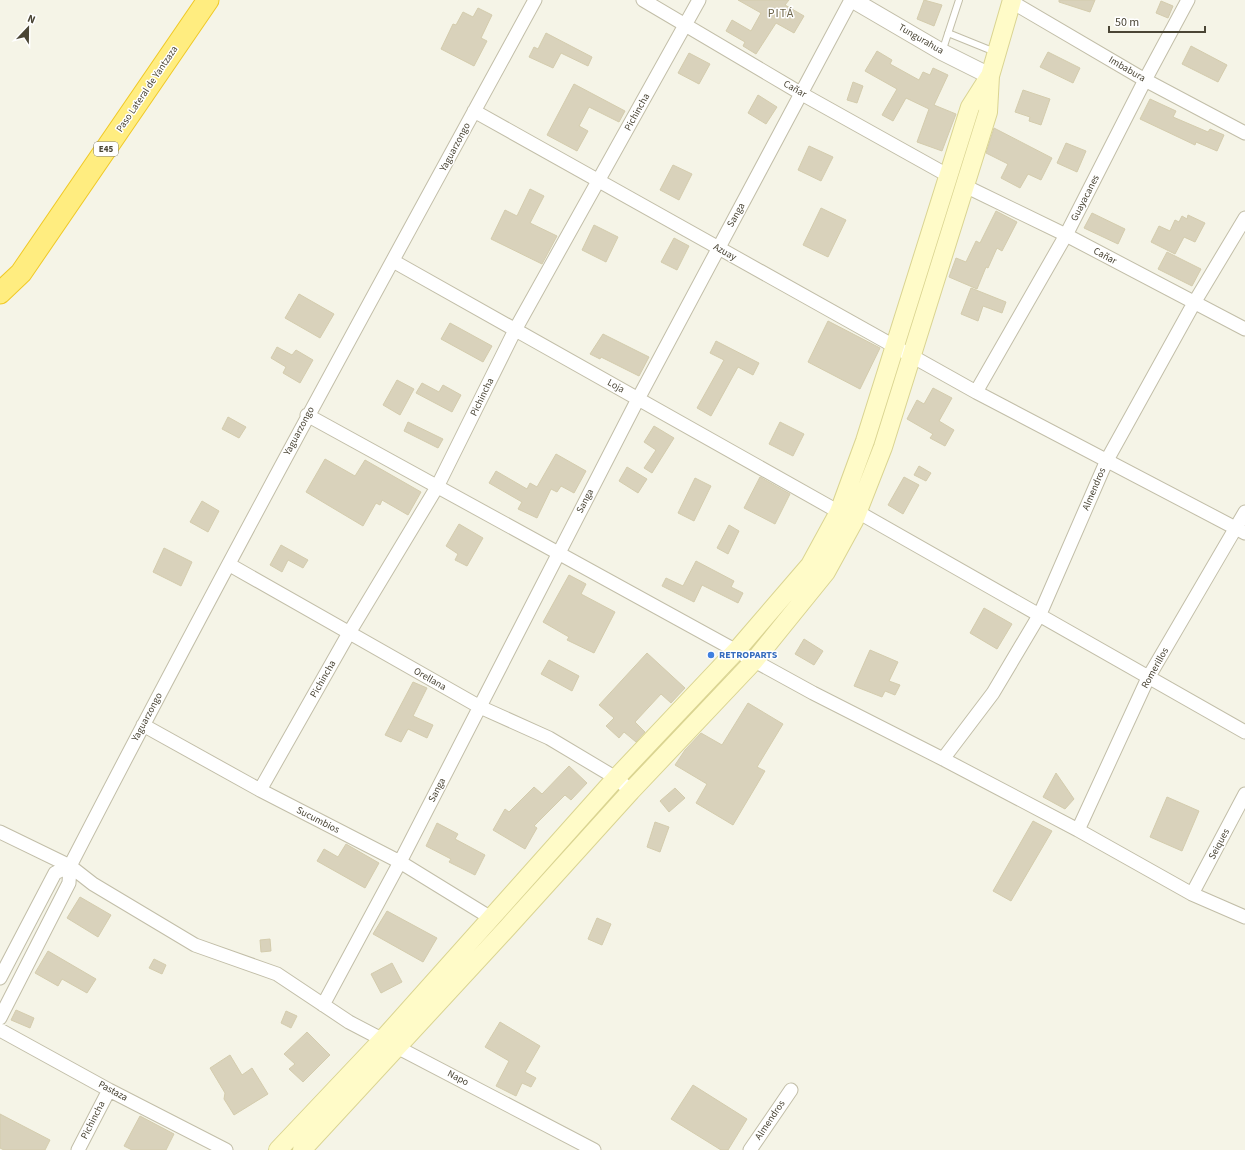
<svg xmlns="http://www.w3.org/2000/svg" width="1245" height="1150" font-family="'Source Sans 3',sans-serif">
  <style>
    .building { fill: #d9d2bb; stroke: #d4ccad }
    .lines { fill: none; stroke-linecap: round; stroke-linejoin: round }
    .service-casing { stroke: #c2bea8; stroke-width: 8 }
    .minor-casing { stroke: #c2bea8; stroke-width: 15 }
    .tertiary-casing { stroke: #c2bea8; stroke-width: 18 }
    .secondary-casing { stroke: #dad491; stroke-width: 20 }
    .trunk-casing { stroke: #f0c927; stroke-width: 23 }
    .service { stroke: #fff; stroke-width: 6 }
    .minor { stroke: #fff; stroke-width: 13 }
    .tertiary { stroke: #fff; stroke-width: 16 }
    .secondary { stroke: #fffbc8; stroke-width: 18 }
    .trunk { stroke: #ffed80; stroke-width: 21 }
    .shop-dot { fill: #3f7fe0; stroke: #fff; stroke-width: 1.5 }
    .labels { text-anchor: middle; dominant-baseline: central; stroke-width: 3; stroke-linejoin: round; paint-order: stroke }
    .shield { fill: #fff; stroke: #807d72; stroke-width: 1 }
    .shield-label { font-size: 9px; font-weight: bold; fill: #4a4535 }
    .street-label { font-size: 10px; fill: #4a4535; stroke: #fff }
    .shop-label { font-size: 10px; font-weight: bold; fill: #366cbe; stroke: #fff; text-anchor: start }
    .quarter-label { font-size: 12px; letter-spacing: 1px; fill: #6e664b; stroke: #fff }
  </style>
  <rect width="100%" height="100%" fill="#f5f4e7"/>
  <path class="building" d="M738 0H789L785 5 804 16 794 33 776 23 756 54 743 46 745 42 726 31 732 20 751 31 761 13Z
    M924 0 942 5 934 26 917 19Z
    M1059 0H1095L1090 12 1059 2Z
    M1161 1 1173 6 1168 18 1156 13Z
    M478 8 492 15 481 38 487 41 474 66 441 49 453 24 456 25 463 12 473 17Z
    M546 33 592 57 588 66 561 53 553 68 529 57 534 47 538 49Z
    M1191 46 1227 65 1218 82 1182 64Z
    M877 51 892 60 890 64 919 80 923 72 930 75 933 68 948 75 934 105 956 114 942 151 917 142 929 109 906 98 893 121 882 115 897 89 865 71Z
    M1048 52 1080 68 1073 83 1040 67Z
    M689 53 710 64 699 84 678 73Z
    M853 82 863 86 857 103 847 100Z
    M574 84 625 111 619 122 589 107 579 126 588 131 577 151 547 135Z
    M1023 90 1050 99 1041 125 1029 121 1030 117 1015 112Z
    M758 95 777 107 766 124 748 113Z
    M1150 99 1176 111 1173 117 1208 132 1210 129 1224 135 1217 151 1196 142 1195 145 1140 119Z
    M994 128 1052 158 1041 180 1028 174 1020 188 1001 178 1008 164 986 153Z
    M1066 143 1086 151 1077 172 1057 163Z
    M809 146 833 157 821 181 798 170Z
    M673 165 692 174 679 200 660 190Z
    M530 189 544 196 530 223 557 236 542 264 491 239 505 210 517 216Z
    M821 208 846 220 828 257 803 245Z
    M996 211 1017 222 1002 251 997 248 988 268 986 267 977 289 949 277 956 258 966 262 976 241 980 243Z
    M1092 213 1125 229 1118 244 1084 228Z
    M1188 215 1205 223 1195 242 1184 237 1175 254 1151 242 1159 226 1170 231 1175 220 1179 222 1182 216 1187 219Z
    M594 225 618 237 606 262 582 250Z
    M674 238 689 246 677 270 661 262Z
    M1167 252 1201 269 1192 286 1158 269Z
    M971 288 1006 302 1002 313 983 306 978 321 961 314Z
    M299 294 334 314 320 338 285 318Z
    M828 321 880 348 860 389 808 362Z
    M450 323 492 346 483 362 441 339Z
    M603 334 649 357 639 376 601 357 600 359 590 354Z
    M716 341 759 363 753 375 738 367 711 416 697 408 724 360 710 353Z
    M277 347 292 355 296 350 313 360 300 383 283 373 286 367 271 358Z
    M397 380 414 389 400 415 383 405Z
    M422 383 439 392 443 385 461 395 452 412 416 393Z
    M933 388 952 398 939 421 954 430 945 446 930 438 933 434 907 419 917 400 924 404Z
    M228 417 246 427 239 438 222 429Z
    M408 422 443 439 438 448 404 431Z
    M780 422 804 434 793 456 769 444Z
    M654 426 674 438 652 473 644 468 656 450 644 442Z
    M556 454 586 471 574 493 561 486 557 492 551 489 537 518 518 509 522 502 489 483 496 471 527 489 530 483 537 487Z
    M325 459 355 476 365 460 421 492 408 515 382 500 380 505 376 503 363 526 306 492Z
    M919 466 931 473 926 481 914 475Z
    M627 467 647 479 638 493 619 481Z
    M760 477 790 494 775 524 744 508Z
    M904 477 919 485 903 514 888 505Z
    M695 478 711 486 694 521 678 513Z
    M202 501 219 511 208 532 190 522Z
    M459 524 483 538 467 566 455 560 458 554 446 546Z
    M729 525 739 531 728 554 717 548Z
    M281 545 308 560 303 568 288 560 282 572 270 565Z
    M164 548 192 562 181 586 153 572Z
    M696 561 734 581 731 587 743 593 738 603 702 585 694 602 662 586 666 578 683 586Z
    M569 575 586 584 581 594 615 612 594 653 567 640 569 637 543 622Z
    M984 608 1012 624 997 649 970 633Z
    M804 639 823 651 814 665 795 654Z
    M870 650 898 662 889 681 900 685 895 695 885 691 882 697 854 686Z
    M647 653 685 688 671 703 661 694 635 722 645 732 636 742 624 732 619 738 606 726 614 718 599 705Z
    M549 660 579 676 572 691 541 674Z
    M413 682 427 688 413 716 433 725 427 738 408 729 401 742 385 735Z
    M748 703 783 724 757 767 765 771 733 825 696 803 707 784 675 765 685 750 701 733 722 745Z
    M569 766 587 783 571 800 565 795 534 826 537 828 525 849 493 830 505 809 509 812 534 787 542 794Z
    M1056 773 1074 799 1065 809 1043 797Z
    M675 788 685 798 669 812 660 801Z
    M1167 797 1199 811 1182 851 1150 837Z
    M1033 821 1052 831 1011 901 993 891Z
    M655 822 669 827 660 852 647 847Z
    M437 823 458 834 455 839 485 855 475 875 449 862 451 859 426 846Z
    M346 844 379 863 365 888 317 861 324 849 338 857Z
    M80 897 111 915 98 937 67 918Z
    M387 911 437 938 423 962 373 934Z
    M597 918 611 924 602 945 588 939Z
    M270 939 271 951 261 952 260 940Z
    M48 951 96 979 87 993 62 979 58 986 35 973Z
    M154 959 166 965 162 974 149 968Z
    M392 963 402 982 381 993 371 974Z
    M16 1010 34 1018 30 1028 11 1020Z
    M286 1011 297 1016 291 1028 281 1023Z
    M500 1022 540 1046 525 1072 536 1078 531 1087 522 1083 516 1096 496 1086 509 1061 485 1047Z
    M307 1032 330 1055 303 1082 289 1069 295 1064 284 1054Z
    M230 1055 242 1075 252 1068 268 1094 234 1115 224 1099 225 1093 210 1068Z
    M693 1085 747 1119 728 1150H721L671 1119Z
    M0 1114 50 1140 45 1150H4L0 1148Z
    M140 1116 174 1134 166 1150H132L124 1146Z"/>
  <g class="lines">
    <defs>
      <path id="service" d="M948 33 995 52
        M942 52 959 0"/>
      <path id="minor" d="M643 0 802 94 949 176
        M1012 2 1145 80 1245 133
        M474 111 976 392 1245 533
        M965 186 1066 235 1245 329
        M393 261 839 512
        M976 392 1066 235 1145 80 1188 0
        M307 415 813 693 943 759 1078 830 1192 894 1245 917
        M858 512 1245 732
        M230 565 480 707 549 738 616 778 631 791
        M143 725 260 790 400 862 491 918
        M943 759 993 693 1040 614 1107 460 1194 303 1245 218
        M260 790 349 633 437 487 515 330 699 0
        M1078 830 1148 678 1245 512
        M0 832 70 866 93 884 195 945 277 974 349 1022 594 1150
        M1192 894 1245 794
        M0 978 55 873 70 866
        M323 1005 400 862 638 399 851 0
        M0 1018 69 883 70 866C220 575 378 287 535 0
        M0 1030 109 1090 226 1150
        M78 1150 109 1090
        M750 1150 791 1090"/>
      <path id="tertiary" d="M853 0 942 52 990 76"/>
      <path id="secondary" d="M278 1150 383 1039 616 778 736 651 810 565 839 512 865 441 970 107 989 77
        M302 1150 508 927 631 791 754 661 826 572 854 521 883 447 988 112 990 76 1012 0"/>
      <path id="trunk" d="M0 293 21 273 208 0"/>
    </defs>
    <use href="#service" class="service-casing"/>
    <use href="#minor" class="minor-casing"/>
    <use href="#tertiary" class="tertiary-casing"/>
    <use href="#secondary" class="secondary-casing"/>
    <use href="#trunk" class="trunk-casing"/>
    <use href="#service" class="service"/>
    <use href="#minor" class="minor"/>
    <use href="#tertiary" class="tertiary"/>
    <use href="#secondary" class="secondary"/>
    <use href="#trunk" class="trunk"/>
  </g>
  <circle class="shop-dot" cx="711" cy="655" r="4"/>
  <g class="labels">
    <rect class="shield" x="94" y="142" width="24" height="14" rx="3"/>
    <g class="shield-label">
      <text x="106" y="149">E45</text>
    </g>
    <g class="street-label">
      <text transform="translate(921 39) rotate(30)">Tungurahua</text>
      <text transform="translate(1127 69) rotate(30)">Imbabura</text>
      <text transform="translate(147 89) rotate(-56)">Paso Lateral de Yantzaza</text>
      <text transform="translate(795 89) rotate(30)">Cañar</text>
      <text transform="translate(637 112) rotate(-61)">Pichincha</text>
      <text transform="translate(455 147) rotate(-62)">Yaguarzongo</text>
      <text transform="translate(1085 198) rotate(-63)">Guayacanes</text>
      <text transform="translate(736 215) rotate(-61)">Sanga</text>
      <text transform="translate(725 252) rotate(29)">Azuay</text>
      <text transform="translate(1105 256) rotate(28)">Cañar</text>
      <text transform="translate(616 386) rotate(29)">Loja</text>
      <text transform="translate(482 397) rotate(-64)">Pichincha</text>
      <text transform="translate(299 431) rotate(-62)">Yaguarzongo</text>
      <text transform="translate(1094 489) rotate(-67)">Almendros</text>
      <text transform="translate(585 501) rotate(-63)">Sanga</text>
      <text transform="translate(1155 668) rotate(-61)">Romerillos</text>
      <text transform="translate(323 679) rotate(-60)">Pichincha</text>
      <text transform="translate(430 679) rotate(30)">Orellana</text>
      <text transform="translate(147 717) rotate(-62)">Yaguarzongo</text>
      <text transform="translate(437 790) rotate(-63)">Sanga</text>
      <text transform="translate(318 820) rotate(27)">Sucumbios</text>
      <text transform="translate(1219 844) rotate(-62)">Seiques</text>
      <text transform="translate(458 1078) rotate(27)">Napo</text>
      <text transform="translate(113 1091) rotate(28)">Pastaza</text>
      <text transform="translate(93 1120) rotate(-63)">Pichincha</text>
      <text transform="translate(770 1120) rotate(-56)">Almendros</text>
    </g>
    <g class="shop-label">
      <text x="719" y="655">RETROPARTS</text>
    </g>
    <g class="quarter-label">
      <text x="781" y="13">PITÁ</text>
    </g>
  </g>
  <g transform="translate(28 28) rotate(22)" stroke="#ffffff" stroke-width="3" paint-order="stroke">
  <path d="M0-3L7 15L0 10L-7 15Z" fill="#4a4535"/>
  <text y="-6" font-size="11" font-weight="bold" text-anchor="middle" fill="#4a4535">N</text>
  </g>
  <path d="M1109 26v6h96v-6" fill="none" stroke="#4a4535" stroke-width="2"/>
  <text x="1115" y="26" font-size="12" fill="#4a4535" stroke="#ffffff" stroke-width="3" paint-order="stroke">50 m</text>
</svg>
